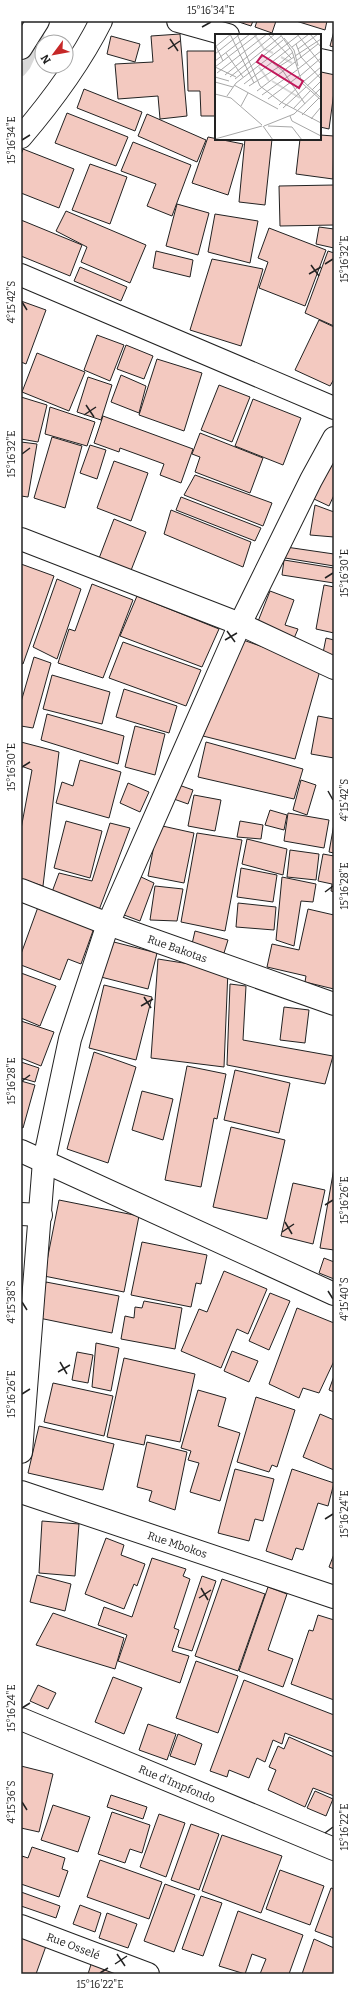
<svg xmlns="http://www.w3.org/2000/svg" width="355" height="1995" font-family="Bitter,serif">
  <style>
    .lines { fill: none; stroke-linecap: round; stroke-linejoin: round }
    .stream { stroke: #d9d9d9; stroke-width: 9 }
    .building { fill: #f3c9c0; stroke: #222 }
    .minor-casing { stroke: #222; stroke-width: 24 }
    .minor { stroke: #fff; stroke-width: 22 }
    .ticks { fill: none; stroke: #222; stroke-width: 1.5 }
    .labels { text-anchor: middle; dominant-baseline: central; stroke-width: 3; stroke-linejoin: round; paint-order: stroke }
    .street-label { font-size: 11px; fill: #222; stroke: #fff }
    .inset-river { fill: none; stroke: #d9d9d9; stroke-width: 2 }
    .inset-road { fill: none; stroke: #a7a7a7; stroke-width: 1 }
    .view { fill: #c2185b; fill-opacity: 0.15; stroke: #c2185b; stroke-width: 2 }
    .inset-edge { fill: none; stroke: #222; stroke-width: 2 }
    .neatline { fill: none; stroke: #222; stroke-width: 1.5 }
    .ticks-label { font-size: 10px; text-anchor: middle; fill: #222 }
  </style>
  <rect width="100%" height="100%" fill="#fff"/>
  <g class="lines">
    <path class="stream" d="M21 72 26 66 40 36"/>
  </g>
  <path class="building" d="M236 21H253L251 26Z
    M257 21H276L272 33 255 27Z
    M296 21H327L325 30Z
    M334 31V47L330 46Z
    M180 34 187 116 160 119 158 96 118 99 115 64 153 62 151 36Z
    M111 36 140 44 135 62 107 54Z
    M187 51H216V116H201L200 91H188Z
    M320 71 334 73V92L329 129 320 127Z
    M84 89 142 112 135 131 77 108Z
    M67 113 128 137 116 166 55 143Z
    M147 114 206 140 197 162 138 136Z
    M320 135 334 136 333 179 296 174 300 139H320Z
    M208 137 243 144 228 195 192 183Z
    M245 139H272L265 205 239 202Z
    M133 142 191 165 172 216 147 206 156 184 121 171Z
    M23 149 74 169 59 208 21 193V155Z
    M90 164 127 177 110 224 72 210Z
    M334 185V225L280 226 279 186Z
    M177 204 209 213 198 255 166 246Z
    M66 211 146 245 130 283 81 262 87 247 56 231Z
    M215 214 258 221 250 263 208 252Z
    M21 220 82 245 70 276 21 256Z
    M319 227 334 229V248L316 244Z
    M269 228 326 250 305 306 259 288 268 262 258 258Z
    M156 251 193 260 190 277 153 268Z
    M328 251 334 253V326L305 313Z
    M212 259 263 269 241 346 190 330Z
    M80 267 127 287 121 301 74 281Z
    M21 301 46 310 26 364 21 362Z
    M319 320 334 327V379L330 386 295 370Z
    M97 335 124 345 110 381 84 370Z
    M126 345 153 356 144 379 117 369Z
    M37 353 85 372 69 411 22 392Z
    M157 359 202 373 184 431 139 415Z
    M121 375 146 386 139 413 111 402Z
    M88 377 112 385 101 420 77 412Z
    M219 385 250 397 232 442 201 430Z
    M21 397 47 405 38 442 21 439Z
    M253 399 301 418 283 465 235 446Z
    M50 407 95 422 87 446 45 434Z
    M103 416 193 449 181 483 160 475 164 464 120 448 119 452 94 443Z
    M200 433 263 458 250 493 195 472 200 457 192 454Z
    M52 437 82 446 65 508 34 498Z
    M21 442 37 444 28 497 21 496Z
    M90 445 106 450 97 479 80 473Z
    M114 461 148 473 131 521 97 508Z
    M331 462 334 463V495L329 506 314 499Z
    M195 475 272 503 263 526 184 495Z
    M181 497 261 528 255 541 176 510Z
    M315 505 334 512V537L310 535Z
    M171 510 251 542 243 567 164 534Z
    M114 519 146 532 130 573 98 561Z
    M286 547 334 554V566L285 558Z
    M284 560 334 568V583L282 575Z
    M21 564 54 576 23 664 21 663Z
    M57 579 81 589 57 659 33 647Z
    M92 584 133 600 103 678 58 663 69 629 75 631Z
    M324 585 334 587V633L316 629Z
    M270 591 294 600 285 625 298 629 292 643 255 629Z
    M137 596 219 629 202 667 120 636Z
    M326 638 334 640V662L322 658Z
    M243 640 321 667 295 759 203 736Z
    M123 642 201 670 186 706 109 678Z
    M34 657 51 663 33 728 21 726V702Z
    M52 675 110 692 102 724 43 709Z
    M124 689 177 706 169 733 116 717Z
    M47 714 124 736 118 764 41 740Z
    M318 716 334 719V758L311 754Z
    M135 726 165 734 155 775 125 767Z
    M21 742 59 752 43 886 21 879V829L32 770 21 766Z
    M206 742 303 769 294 799 198 777Z
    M80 760 121 772 109 818 56 803 62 782 73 786Z
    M301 780 316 785 307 815 293 810Z
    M128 783 149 792 140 812 120 803Z
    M176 784 193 790 188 804 171 798Z
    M194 795 221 800 215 831 188 826Z
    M270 810 287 815 284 830 265 825Z
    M288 813 329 820 324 848 284 841Z
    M66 821 102 831 90 878 54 868Z
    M240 821 263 825 261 839 237 837Z
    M110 823 130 828 99 910 52 892 59 873 92 881Z
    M334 824V853L329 852Z
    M158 825 194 833 184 883 148 876Z
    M197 833 242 840 225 931 181 922Z
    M247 839 287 849 283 875 242 864Z
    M290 850 319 854 316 880 287 877Z
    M323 854 334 856V892L331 891 332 884 318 881Z
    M241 868 277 875 273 902 237 897Z
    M139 876 154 883 140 921 124 915Z
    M282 877 316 884 313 902 301 901 294 946 276 940Z
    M155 886 183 889 177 921 150 920Z
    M238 903 276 907 274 930 236 927Z
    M38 907 94 928 81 964 68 959 60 980 21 965V954Z
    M308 909 334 915V989L305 982 306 976 267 967 272 944 299 950Z
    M195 931 228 940 224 953 192 944Z
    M106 940 157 953 148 989 97 976Z
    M158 959 228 970 224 1067 151 1058Z
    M21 973 56 986 40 1026 21 1018Z
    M230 984 246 986 243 1040 333 1056 325 1084 227 1065Z
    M104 985 152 997 136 1060 89 1048Z
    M284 1007 309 1010 305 1043 280 1040Z
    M21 1021 54 1032 41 1066 21 1058Z
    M94 1052 136 1067 108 1163 67 1149Z
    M21 1062 39 1068 35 1082 21 1078Z
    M187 1066 226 1074 217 1119 214 1118 201 1187 165 1180Z
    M235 1070 290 1083 279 1133 224 1120Z
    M21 1081 35 1085 23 1128 21 1127Z
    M142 1091 173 1099 163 1140 132 1130Z
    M231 1127 285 1140 267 1219 213 1207Z
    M334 1168V1250L320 1248Z
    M293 1183 325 1190 313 1244 281 1236Z
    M59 1200 139 1216 124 1292 44 1276Z
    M142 1242 207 1255 201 1284 196 1283 191 1307 131 1295Z
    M324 1258 334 1262V1279L319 1273Z
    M224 1271 267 1289 248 1334 237 1329 221 1368 181 1351 199 1309 207 1312Z
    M46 1282 119 1296 112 1333 39 1318Z
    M270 1293 290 1301 269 1350 249 1341Z
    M144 1301 182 1308 175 1349 121 1339 125 1316 134 1318 135 1307 142 1308Z
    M297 1308 334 1323V1361L319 1393 303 1388 299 1398 269 1384Z
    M96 1343 119 1348 111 1391 92 1387Z
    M232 1351 258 1361 249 1382 224 1371Z
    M77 1352 93 1355 88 1383 72 1380Z
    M124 1358 195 1374 180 1442 146 1435 144 1445 107 1437Z
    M334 1376V1392L329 1390Z
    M53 1383 113 1396 104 1436 44 1422Z
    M198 1390 226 1398 218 1426 240 1433 220 1501 190 1492 199 1463 188 1460 191 1451 181 1448Z
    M256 1397 295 1410 277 1467 272 1465 269 1472 237 1462Z
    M320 1414 334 1420V1470L303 1457Z
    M39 1426 114 1444 103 1490 28 1473Z
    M147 1442 187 1452 175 1510 149 1501 152 1491 137 1487Z
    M235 1469 274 1479 263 1521 255 1519 249 1541 218 1533Z
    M292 1469 334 1483 328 1506 318 1503 303 1550 296 1548 292 1560 266 1551Z
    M42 1521 79 1524 75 1576 39 1573Z
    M106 1538 124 1545 121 1555 145 1564 137 1586 134 1584 124 1609 85 1594Z
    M334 1554V1569L329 1567Z
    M152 1558 186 1569 183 1576 190 1579 174 1628 179 1630 172 1651 189 1656 180 1683 118 1661 127 1635 98 1625 104 1607 132 1617Z
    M37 1575 71 1584 65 1611 30 1602Z
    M202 1576 216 1581 192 1651 178 1647Z
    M222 1579 265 1594 238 1671 195 1656Z
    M268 1587 287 1594 268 1650 293 1659 283 1687 239 1671Z
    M53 1613 124 1638 115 1669 36 1645Z
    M318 1615 334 1620V1700L291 1684 309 1630 313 1631Z
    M196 1661 238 1676 218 1733 176 1718Z
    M113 1677 142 1688 124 1734 95 1722Z
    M244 1680 334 1715V1752L285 1733 282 1744 273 1740 265 1762 257 1758 249 1778 229 1770 227 1777 210 1771Z
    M38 1685 56 1693 48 1709 30 1701Z
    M148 1724 176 1734 167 1760 139 1750Z
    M178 1734 202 1744 195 1765 170 1756Z
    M289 1737 334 1757V1796L313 1788 305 1807 268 1790 276 1770 269 1767 278 1746 284 1749Z
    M21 1766 53 1774 39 1832 21 1828Z
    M315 1791 333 1799 326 1816 307 1808Z
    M111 1795 147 1807 143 1819 107 1807Z
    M53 1805 90 1817 78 1852 41 1840Z
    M112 1812 150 1825 142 1853 130 1849 125 1863 98 1854Z
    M159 1814 185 1823 166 1877 140 1867Z
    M191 1824 219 1834 199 1890 171 1880Z
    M222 1835 282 1856 261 1913 202 1891Z
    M32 1847 65 1858 62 1869 68 1871 59 1897 21 1884V1861L22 1856 28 1858Z
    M100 1860 162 1882 149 1919 87 1897Z
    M280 1870 324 1886 310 1925 266 1909Z
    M165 1884 195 1895 174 1952 144 1941Z
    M331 1888 334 1889V1938L315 1931Z
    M21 1892 60 1906 56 1918 21 1906Z
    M201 1896 222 1903 203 1956 182 1949Z
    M80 1905 101 1913 95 1932 73 1924Z
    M238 1911 303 1935 289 1974H260L266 1959 252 1954 245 1974 219 1966Z
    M107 1913 137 1924 128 1948 99 1938Z
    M21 1937 46 1946 36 1974H21Z
    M314 1939 334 1948V1974H302Z
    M93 1958 135 1974H88Z"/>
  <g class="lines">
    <defs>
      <g id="minor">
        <path d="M178 21 228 35"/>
        <path d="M21 48 38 21"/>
        <path d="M320 60 334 63"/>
        <path d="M21 137C51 102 80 63 101 21"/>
        <path d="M21 275 334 408"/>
        <path d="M21 539 240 624 334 668"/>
        <path id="s1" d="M21 890 108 924 334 1004"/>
        <path d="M21 1151 334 1294"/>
        <path d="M21 1214 41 1215"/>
        <path d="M21 1452 44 1161 70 1039 108 924 240 624 311 480 334 438"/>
        <path id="s2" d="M21 1492 334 1597"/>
        <path id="s3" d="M21 1719 334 1849"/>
        <path id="s4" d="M21 1926 148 1974"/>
      </g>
    </defs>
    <use href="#minor" class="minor-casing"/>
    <use href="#minor" class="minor"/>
  </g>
  <path class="ticks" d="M202 27 211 22M170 39 178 51M168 49 180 41M22 140 30 135M325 264 333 259M311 265 319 276M309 274 321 267M22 302 27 310M86 405 94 417M84 415 96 407M22 454 30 448M325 578 333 573M227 631 235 642M225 640 237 633M22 767 30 762M328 791 333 800M325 892 333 886M144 997 151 1008M141 1006 153 999M22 1081 30 1075M325 1205 333 1200M285 1222 292 1234M282 1232 294 1224M328 1291 333 1299M22 1302 27 1310M60 1362 67 1374M58 1372 70 1365M22 1394 30 1389M325 1519 333 1514M201 1588 208 1600M199 1598 211 1590M22 1708 30 1703M22 1802 27 1810M325 1833 333 1827M117 1954 125 1966M115 1964 127 1956M100 1973 108 1968"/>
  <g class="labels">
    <g class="street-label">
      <text stroke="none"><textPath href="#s1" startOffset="167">Rue Bakotas</textPath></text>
      <text stroke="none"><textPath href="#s2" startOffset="165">Rue Mbokos</textPath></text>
      <text stroke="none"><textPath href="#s3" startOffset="169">Rue d'Impfondo</textPath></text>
      <text stroke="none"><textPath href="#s4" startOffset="56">Rue Osselé</textPath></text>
    </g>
  </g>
  <g transform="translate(215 34)">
    <rect width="106" height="106" fill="#fff"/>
    <path class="inset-river" d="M39 0 49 15 58 19M66 23 77 29M44 33 54 47M57 47 85 64"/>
    <path class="inset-road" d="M15 0 39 49M22 0 45 52 66 68 106 89M53 0 76 24M65 0 77 17 87 49 106 66M82 0 106 30M95 0 106 13M69 4 79 16 83 32M0 10 8 27M81 10 86 23 106 45M0 13 16 0M77 13 94 0M83 15 103 0M11 19 28 43M0 20 25 0M80 22 106 5M53 25 68 37 90 70M0 27 35 0M81 27 103 10M62 32 78 18M0 33 43 0M0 33 21 43M83 35 106 17M2 39 52 0M10 41 60 0M85 42 106 24M0 43 14 47M15 43 66 2M20 45 68 6M87 46 106 64M0 48 18 53M88 48 106 33M29 50 75 14M19 51 63 75M34 52 79 23M92 52 106 39M97 56 106 47M42 57 80 28M0 60 16 64 47 91M47 61 82 36M12 62 21 49 85 0M53 65 84 42M64 71 87 49M26 72 33 59M68 74 91 53M78 75 95 57M87 81 104 64M75 82 77 87 106 102M96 85 106 73M48 92 58 106M49 92 79 80 106 54M53 92 77 93 87 106M0 105 47 92"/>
    <path class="view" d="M47 21 88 47 84 54 42 28Z"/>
    <rect width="106" height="106" class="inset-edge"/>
  </g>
  <rect width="355" height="1995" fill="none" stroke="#ffffff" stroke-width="44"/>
  <g transform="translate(54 54) rotate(238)"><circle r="19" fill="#ffffff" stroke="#a7a7a7"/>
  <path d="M0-3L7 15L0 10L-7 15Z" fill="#c62828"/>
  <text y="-6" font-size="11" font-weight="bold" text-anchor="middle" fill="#222222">N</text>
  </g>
  <rect x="22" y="22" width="311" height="1951" class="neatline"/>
  <g class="ticks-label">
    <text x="211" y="14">15°16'34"E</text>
    <text transform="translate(11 140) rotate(-90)" y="4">15°16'34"E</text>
    <text transform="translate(344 259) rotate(-90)" y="4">15°16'32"E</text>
    <text transform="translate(11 302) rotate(-90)" y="4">4°15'42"S</text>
    <text transform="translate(11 454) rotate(-90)" y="4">15°16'32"E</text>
    <text transform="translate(344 573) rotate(-90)" y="4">15°16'30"E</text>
    <text transform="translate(11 767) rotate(-90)" y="4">15°16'30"E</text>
    <text transform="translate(344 800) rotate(-90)" y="4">4°15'42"S</text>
    <text transform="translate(344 886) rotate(-90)" y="4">15°16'28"E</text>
    <text transform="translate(11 1081) rotate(-90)" y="4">15°16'28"E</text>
    <text transform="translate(344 1200) rotate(-90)" y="4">15°16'26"E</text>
    <text transform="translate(344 1299) rotate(-90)" y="4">4°15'40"S</text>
    <text transform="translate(11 1302) rotate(-90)" y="4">4°15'38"S</text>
    <text transform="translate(11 1394) rotate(-90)" y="4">15°16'26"E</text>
    <text transform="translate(344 1514) rotate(-90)" y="4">15°16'24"E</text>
    <text transform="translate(11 1708) rotate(-90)" y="4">15°16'24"E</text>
    <text transform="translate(11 1802) rotate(-90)" y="4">4°15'36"S</text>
    <text transform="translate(344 1827) rotate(-90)" y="4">15°16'22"E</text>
    <text x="100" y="1988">15°16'22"E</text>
  </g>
</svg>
